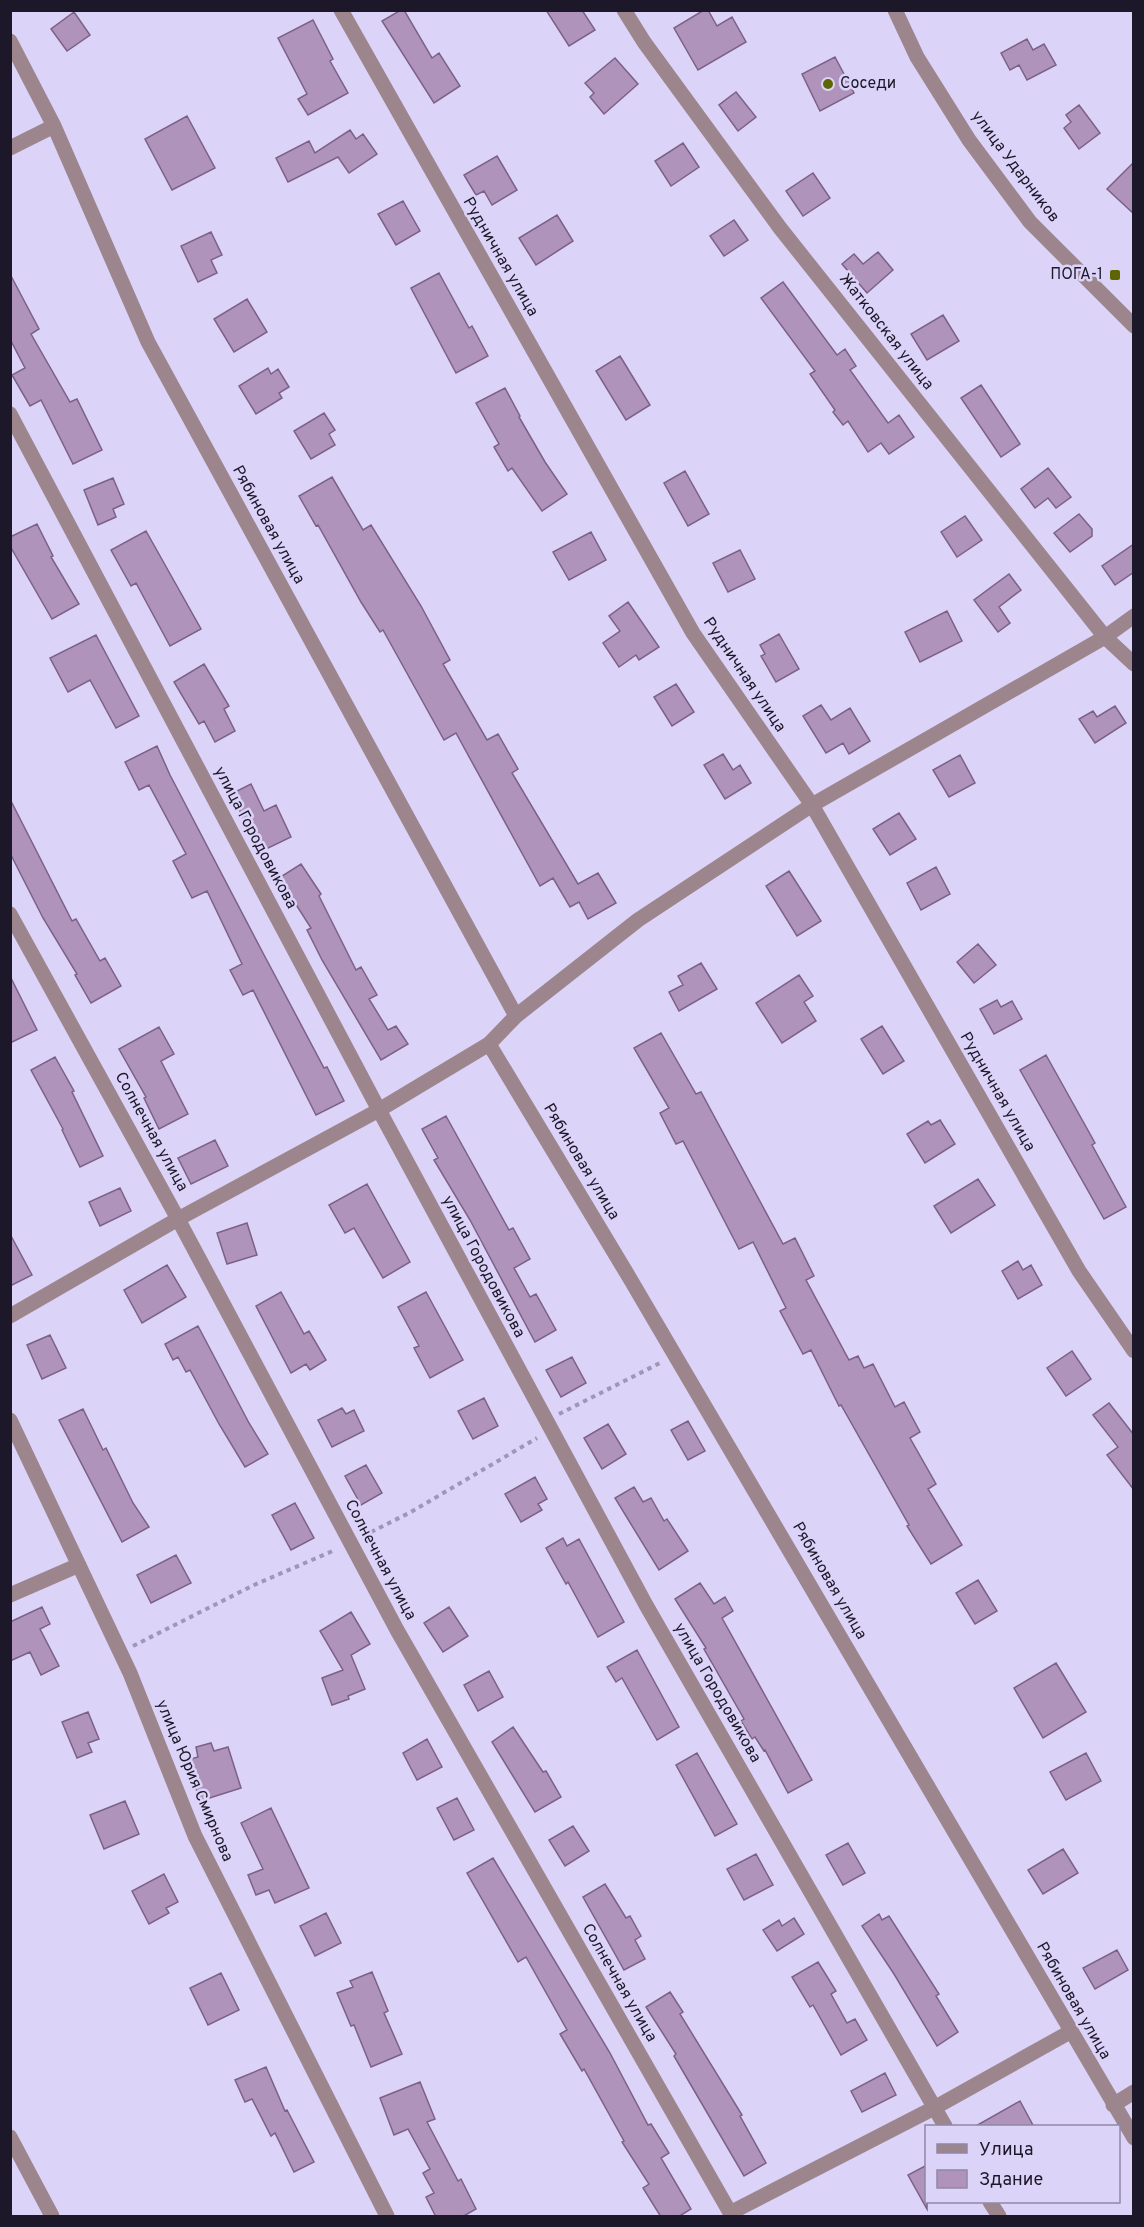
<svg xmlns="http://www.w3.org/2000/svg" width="1144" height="2227" font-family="Overpass,sans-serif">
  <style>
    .building { fill: #af93bb; stroke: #7c6187; stroke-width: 1.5 }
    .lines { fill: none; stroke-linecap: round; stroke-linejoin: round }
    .path { stroke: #9f97b6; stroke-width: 4; stroke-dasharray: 4.5 4.5; stroke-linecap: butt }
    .minor { stroke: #9c858d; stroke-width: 15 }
    .poi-dot { fill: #5d6505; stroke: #dcd3f9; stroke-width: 2 }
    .labels { text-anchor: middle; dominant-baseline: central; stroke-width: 5; stroke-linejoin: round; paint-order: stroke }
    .poi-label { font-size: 16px; fill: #1d1829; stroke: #dcd3f9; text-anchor: start }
    .street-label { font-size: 16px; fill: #1d1829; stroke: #dcd3f9 }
  </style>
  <rect width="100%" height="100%" fill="#dcd3f9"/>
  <path class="building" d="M401 10H404L432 58 439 53 460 86 434 103 382 21Z
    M546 10H582L595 30 569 46Z
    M704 10H708L717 26 732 17 746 42 698 70 674 28Z
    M74 12 90 35 67 51 51 29Z
    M313 20 333 59 330 61 348 93 308 115 298 99 307 94 278 38Z
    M1027 39 1033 50 1044 44 1056 65 1027 80 1019 65 1010 70 1001 53Z
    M835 57 854 93 820 111 802 74Z
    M615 58 638 84 604 114 590 97 594 93 585 83Z
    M736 92 756 117 738 131 719 105Z
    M1079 105 1100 133 1079 149 1064 128 1071 122 1066 115Z
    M187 116 215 168 172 190 145 139Z
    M350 130 356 139 363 134 377 154 349 173 338 157 288 182 276 158 309 141 315 153Z
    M683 143 699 167 671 186 655 161Z
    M497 156 517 190 492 205 484 191 476 195 464 175Z
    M1134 162V214L1107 189Z
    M813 173 830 198 803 216 786 191Z
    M403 201 420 231 396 245 378 214Z
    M557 215 573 241 536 265 519 238Z
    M734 220 748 240 724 256 710 236Z
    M211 232 222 255 211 260 217 273 198 282 181 246Z
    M878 252 893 270 867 293 842 264 854 254 863 264Z
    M439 273 469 328 472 326 488 356 456 373 411 288Z
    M10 274 39 329 31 334 70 402 77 399 102 450 73 464 41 400 30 406 12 375 25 368 10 339Z
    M783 282 837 355 845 349 856 366 850 370 888 423 899 415 914 437 889 454 881 443 868 452 848 421 843 425 833 412 835 410 810 374 815 371 761 298Z
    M247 299 267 332 234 352 214 319Z
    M943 315 959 341 927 360 911 334Z
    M620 356 650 405 626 420 596 371Z
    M268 368 271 374 278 369 289 387 279 393 282 398 256 414 239 386Z
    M981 385 1020 444 1001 457 961 398Z
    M505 388 520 416 519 417 545 462 567 494 542 511 512 468 508 471 494 447 499 444 476 403Z
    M324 413 335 430 329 434 335 445 311 459 294 431Z
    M1048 468 1071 497 1056 508 1048 498 1035 508 1021 489Z
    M685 471 709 514 688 526 664 483Z
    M332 477 363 530 371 525 421 606 450 660 443 664 487 740 498 734 518 769 512 773 578 884 598 873 616 903 588 919 579 902 570 907 553 878 540 886 456 733 444 740 383 630 380 632 361 602 318 525 316 526 299 496Z
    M113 478 124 504 113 509 116 517 98 525 84 490Z
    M1079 514 1092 529V536L1070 552 1054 533Z
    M965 516 982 540 957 557 941 532Z
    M37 524 53 556 51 557 79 604 52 619 10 546V537Z
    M146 531 201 629 170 646 136 583 131 586 111 550Z
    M591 532 606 560 569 580 553 552Z
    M1134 544V572L1115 585 1102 566Z
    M740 550 755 579 728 592 713 563Z
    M1009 574 1021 590 999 607 1010 623 998 632 974 600Z
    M628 602 659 647 639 660 636 655 619 667 603 643 620 631 609 616Z
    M947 611 962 641 920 662 905 632Z
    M779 634 799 669 776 682 761 656 765 654 760 645Z
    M96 635 139 716 116 728 90 680 68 692 50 658Z
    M204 664 229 706 224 709 235 731 215 742 204 721 199 724 174 682Z
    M676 684 694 712 672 726 654 697Z
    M821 705 831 720 850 708 870 741 849 754 843 743 826 753 803 716Z
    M1115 706 1126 723 1095 743 1079 719 1093 711 1097 717Z
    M157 746 170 775 263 953 324 1068 327 1067 344 1101 316 1115 253 990 243 995 230 970 242 964 207 891 192 898 173 861 186 854 149 785 139 790 125 762Z
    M723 754 733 770 740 765 751 783 725 799 704 765Z
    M960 755 975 783 949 797 933 770Z
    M251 784 264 811 276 805 291 837 264 850 247 815 243 817 231 794Z
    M10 799 72 921 76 919 100 961 105 958 121 986 91 1003 75 975 77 974 43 918 10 853Z
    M899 813 916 839 890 855 873 829Z
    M301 864 321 894 319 896 356 970 361 967 377 995 369 999 388 1030 396 1026 408 1044 381 1060 322 960 307 930 311 928 279 878Z
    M936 867 950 894 921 910 907 883Z
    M789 871 821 921 797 936 766 886Z
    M978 944 996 965 974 983 957 962Z
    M701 963 717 989 679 1011 669 992 683 985 678 976Z
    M799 975 813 996 804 1002 816 1021 782 1043 756 1003Z
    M10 976 37 1030 10 1043Z
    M997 1000 1001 1007 1012 1001 1022 1019 994 1034 980 1009Z
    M882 1026 904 1061 883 1074 861 1039Z
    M159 1027 174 1054 161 1061 188 1114 159 1129 144 1098 146 1097 119 1049Z
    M661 1033 696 1094 701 1092 783 1244 795 1238 814 1276 806 1280 849 1360 858 1356 864 1368 873 1364 895 1407 904 1402 920 1432 910 1438 936 1484 928 1489 962 1545 931 1564 907 1526 909 1525 841 1405 839 1406 811 1350 803 1354 780 1311 786 1308 753 1242 739 1249 683 1141 676 1144 660 1113 669 1108 634 1048Z
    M1046 1055 1095 1143 1092 1145 1126 1207 1104 1219 1020 1070Z
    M55 1057 74 1091 72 1092 103 1156 80 1167 62 1130 63 1129 31 1070Z
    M446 1116 509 1230 513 1228 530 1259 514 1268 530 1297 536 1294 556 1330 535 1342 470 1220 434 1160 438 1158 422 1129Z
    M940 1120 955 1144 925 1163 907 1134 928 1121 931 1125Z
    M215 1140 228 1166 191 1184 178 1158Z
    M978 1179 995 1205 951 1233 934 1206Z
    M367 1184 410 1262 383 1278 354 1228 345 1233 329 1205Z
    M120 1188 131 1211 100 1226 89 1202Z
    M247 1223 257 1255 227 1264 217 1233Z
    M10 1234 32 1275 10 1286Z
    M1018 1261 1023 1270 1031 1265 1042 1285 1018 1299 1002 1271Z
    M167 1265 186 1297 142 1323 124 1290Z
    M281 1292 304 1334 309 1331 326 1360 310 1370 306 1364 291 1373 256 1306Z
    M426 1292 463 1360 430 1378 414 1348 419 1346 398 1307Z
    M198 1326 249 1423 268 1454 245 1467 219 1424 190 1370 186 1372 178 1357 173 1360 165 1344Z
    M50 1335 66 1368 42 1379 27 1345Z
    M1072 1351 1091 1379 1066 1396 1047 1368Z
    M572 1357 586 1383 561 1397 546 1370Z
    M484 1398 498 1426 473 1439 458 1411Z
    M1109 1403 1134 1435V1490L1107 1455 1118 1447 1093 1415Z
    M342 1408 346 1414 354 1410 364 1431 332 1447 318 1420Z
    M83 1409 103 1450 106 1448 133 1503 149 1527 122 1542 59 1420Z
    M688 1421 705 1451 688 1460 671 1430Z
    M608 1424 626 1454 602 1469 584 1438Z
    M366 1465 382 1493 361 1505 345 1476Z
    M535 1477 547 1499 538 1504 542 1510 521 1522 505 1494Z
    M634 1487 643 1502 651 1498 664 1521 667 1519 688 1551 659 1570 615 1498Z
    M295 1503 314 1538 291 1550 272 1515Z
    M563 1538 567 1546 579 1539 624 1622 598 1637 568 1582 566 1584 546 1548Z
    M176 1555 191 1583 151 1603 137 1575Z
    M978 1580 997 1611 975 1624 956 1593Z
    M700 1583 714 1604 725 1597 733 1611 722 1618 812 1780 788 1793 765 1750 764 1751 755 1737 752 1739 741 1721 744 1719 704 1649 706 1648 675 1599Z
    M42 1607 50 1624 40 1629 59 1666 41 1675 30 1652 10 1661V1622Z
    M449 1607 468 1636 443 1652 424 1623Z
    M351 1612 370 1644 351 1655 365 1689 348 1696 349 1699 332 1705 322 1678 343 1670 320 1631Z
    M637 1650 679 1727 657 1740 622 1678 616 1682 607 1667Z
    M1056 1663 1086 1712 1043 1738 1014 1688Z
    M489 1671 503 1697 478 1711 464 1685Z
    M88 1712 99 1739 88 1743 92 1752 77 1758 62 1722Z
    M513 1727 543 1772 546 1771 561 1797 535 1812 492 1742Z
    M427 1739 442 1767 417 1780 403 1753Z
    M211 1743 214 1751 228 1747 241 1788 200 1801 187 1760 198 1757 196 1747Z
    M697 1753 737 1824 715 1836 676 1765Z
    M1086 1753 1101 1781 1066 1800 1050 1772Z
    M457 1798 474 1830 454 1840 437 1808Z
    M125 1801 139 1834 104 1849 90 1815Z
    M271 1808 309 1888 275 1903 269 1890 256 1895 248 1875 263 1869 241 1823Z
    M573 1826 589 1851 565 1866 549 1840Z
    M848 1843 865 1873 843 1885 826 1855Z
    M1063 1849 1078 1873 1043 1894 1028 1870Z
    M756 1854 773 1885 744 1900 727 1869Z
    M493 1858 610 2053 648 2125 651 2124 669 2153 661 2158 691 2209 678 2217H661L643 2188 649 2184 622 2142 624 2141 584 2069 582 2071 560 2034 567 2030 526 1957 518 1962 467 1873Z
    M164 1874 178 1902 166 1908 169 1913 149 1924 132 1891Z
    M605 1884 626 1918 630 1916 641 1936 635 1940 645 1959 624 1970 583 1897Z
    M326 1913 341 1943 315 1956 300 1926Z
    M879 1914 882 1920 889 1916 939 1994 936 1996 958 2032 937 2046 894 1974 862 1926Z
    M794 1918 804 1934 777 1951 763 1930 779 1920 782 1926Z
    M1117 1950 1128 1970 1095 1989 1083 1968Z
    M818 1962 836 1991 831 1994 847 2023 855 2019 867 2040 841 2055 813 2005 810 2007 792 1977Z
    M372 1972 388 2011 384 2013 402 2054 371 2067 354 2025 351 2026 337 1993 353 1987 350 1981Z
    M221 1973 239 2010 208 2025 190 1988Z
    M670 1992 683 2012 680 2014 742 2115 740 2116 766 2163 744 2176 674 2056 676 2054 646 2007Z
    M266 2067 285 2111 287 2110 314 2162 294 2172 275 2133 271 2136 252 2099 245 2102 235 2080Z
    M885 2073 896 2095 862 2112 851 2091Z
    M420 2082 435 2119 427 2122 458 2181 461 2179 476 2209 462 2217H436L426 2197 434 2193 423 2173 430 2169 408 2129 394 2135 380 2098Z
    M1020 2101 1034 2127H974Z
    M927 2165V2209L908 2175Z"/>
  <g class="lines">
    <path class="path" d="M559 1414 660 1363
      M363 1536 411 1512 537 1438
      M133 1646 254 1585 335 1550"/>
    <path class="minor" d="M341 10 693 633 812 805 1079 1271 1134 1351
      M624 10 644 42 780 228 1105 637 1134 664
      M895 10 917 57 969 140 1030 222 1134 326
      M10 41 54 126 148 342 516 1016
      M10 148 54 126
      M10 414 379 1110 646 1605 945 2126
      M10 914 178 1219 397 1630 732 2216
      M489 1044 629 1277 1134 2138
      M10 1316 178 1219 379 1110 489 1044 516 1016 638 920 812 805 1105 637 1134 616
      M10 1420 130 1673 195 1836 387 2216
      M10 1595 79 1565
      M1113 2105 1134 2092
      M10 2137 52 2216
      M990 2202 999 2216
      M730 2213 934 2108 1070 2032"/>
  </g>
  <g class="poi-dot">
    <circle cx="828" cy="84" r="6"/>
    <rect x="1109" y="269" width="12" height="12" rx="3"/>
  </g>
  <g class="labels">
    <g class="poi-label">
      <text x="840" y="84">Соседи</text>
      <text x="1103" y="275" text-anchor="end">ПОГА-1</text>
    </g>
    <g class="street-label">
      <text transform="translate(1015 167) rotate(53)">улица Ударников</text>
      <text transform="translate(500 257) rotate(60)">Рудничная улица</text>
      <text transform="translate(886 332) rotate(52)">Жатковская улица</text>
      <text transform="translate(268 525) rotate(61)">Рябиновая улица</text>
      <text transform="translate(744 675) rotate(56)">Рудничная улица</text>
      <text transform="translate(255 838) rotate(62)">улица Городовикова</text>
      <text transform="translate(997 1092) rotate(60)">Рудничная улица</text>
      <text transform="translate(151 1132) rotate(61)">Солнечная улица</text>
      <text transform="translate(581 1162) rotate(59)">Рябиновая улица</text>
      <text transform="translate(483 1267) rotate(62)">улица Городовикова</text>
      <text transform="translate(380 1560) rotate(62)">Солнечная улица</text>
      <text transform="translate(829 1581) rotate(60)">Рябиновая улица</text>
      <text transform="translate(717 1693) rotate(60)">улица Городовикова</text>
      <text transform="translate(194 1781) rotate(67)">улица Юрия Смирнова</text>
      <text transform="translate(619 1983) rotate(60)">Солнечная улица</text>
      <text transform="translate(1073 2001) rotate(60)">Рябиновая улица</text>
    </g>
  </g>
  <rect width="1144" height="2227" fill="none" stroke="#1d1829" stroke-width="24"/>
  <rect x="925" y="2125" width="195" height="78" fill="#dcd3f9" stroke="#9088a6" stroke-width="1.5"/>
  <rect x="937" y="2144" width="30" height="9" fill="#9c858d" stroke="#9088a6" stroke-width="1.5"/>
  <text x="979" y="2155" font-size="18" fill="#1d1829">Улица</text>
  <rect x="937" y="2170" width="30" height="18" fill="#af93bb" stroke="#9088a6" stroke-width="1.5"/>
  <text x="979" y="2185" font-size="18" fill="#1d1829">Здание</text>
</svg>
